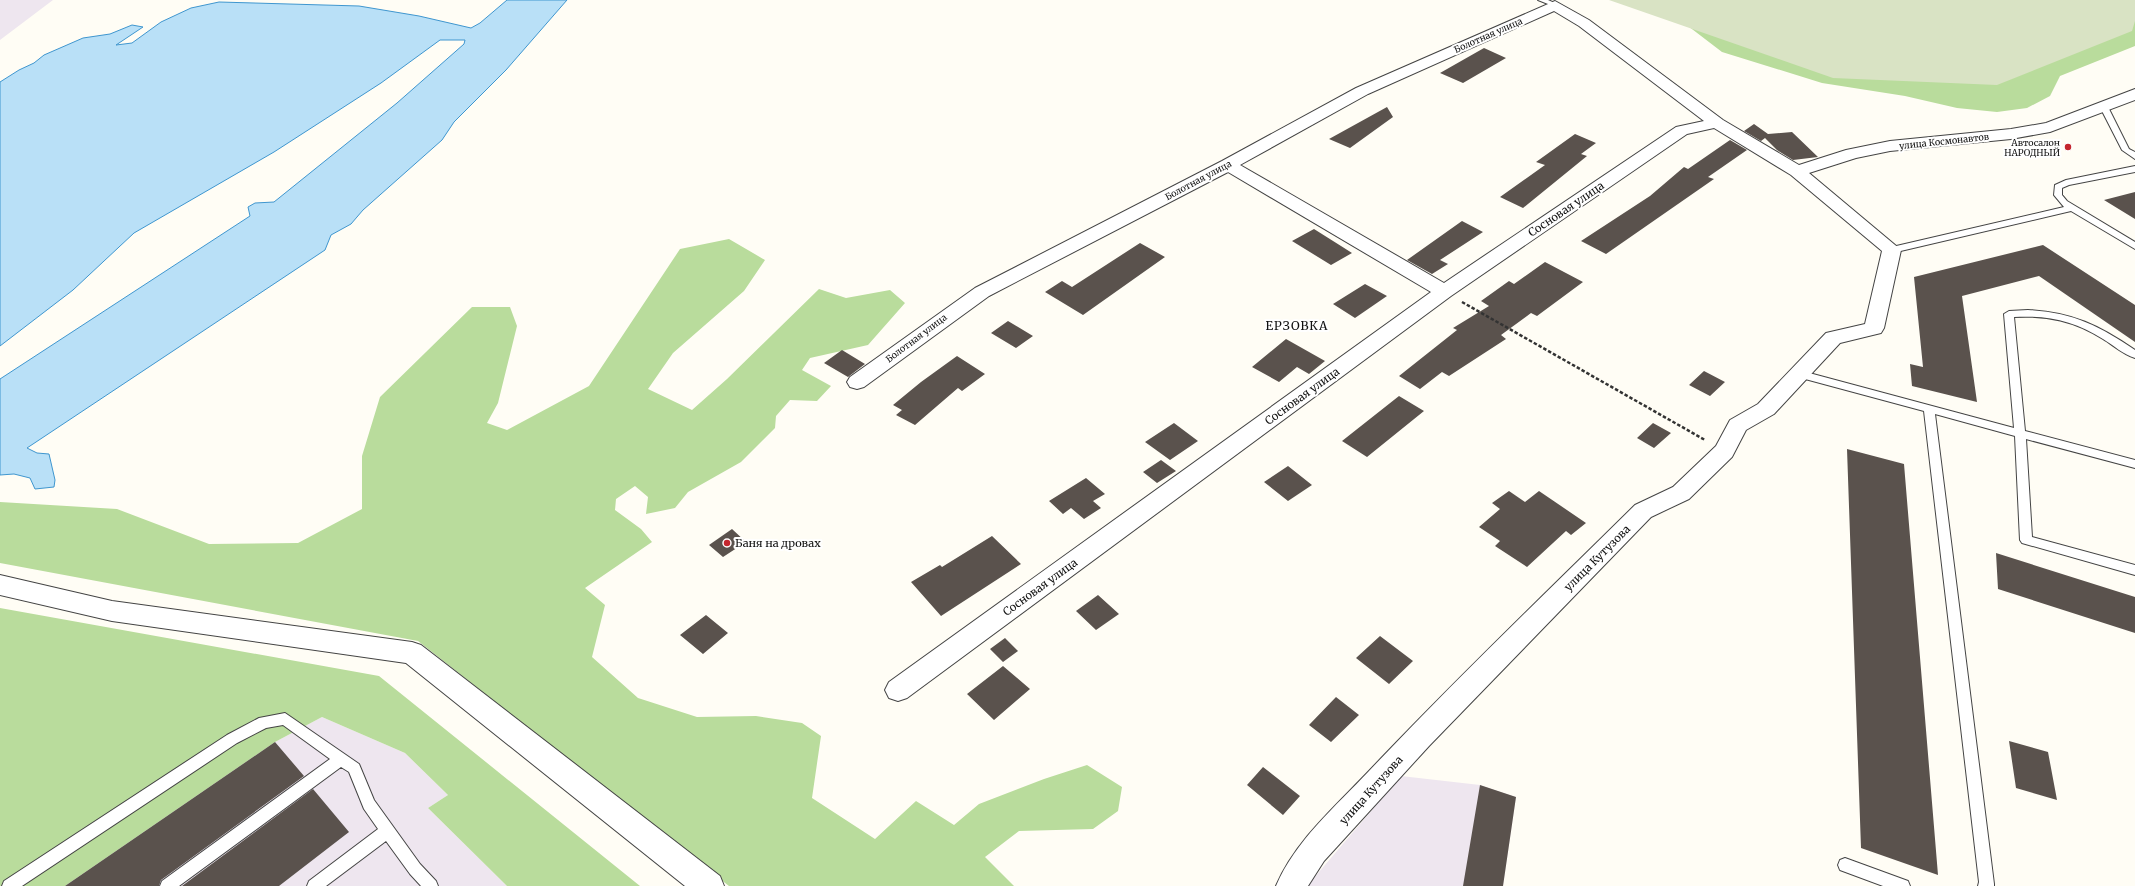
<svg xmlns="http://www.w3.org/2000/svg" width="2135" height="886" font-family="Merriweather,serif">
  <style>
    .industrial { fill: #eee6ef }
    .forest { fill: #b9dc9c }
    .cemetery { fill: #d9e3c4 }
    .water { fill: #b9e0f7; stroke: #3f96cf }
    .building { fill: #5a524d }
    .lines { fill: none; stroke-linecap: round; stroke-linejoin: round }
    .lane-casing { stroke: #444; stroke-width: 2 }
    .street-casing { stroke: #444; stroke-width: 2 }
    .path { stroke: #333; stroke-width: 2.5; stroke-dasharray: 3.5 2; stroke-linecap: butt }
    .lane { fill: #fff; fill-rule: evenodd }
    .street { fill: #fff; fill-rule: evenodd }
    .poi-dot { fill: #c4262e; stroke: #fff; stroke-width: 1.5 }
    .labels { text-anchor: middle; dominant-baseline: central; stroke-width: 4; stroke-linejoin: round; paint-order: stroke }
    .far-street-label { font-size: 9px; fill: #111; stroke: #fff }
    .far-poi-label { font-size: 9px; fill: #111; stroke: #fff; text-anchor: end }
    .street-label { font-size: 11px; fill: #111; stroke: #fff }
    .poi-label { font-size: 11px; fill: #111; stroke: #fff; text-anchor: start }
    .neighbourhood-label { font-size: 12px; letter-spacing: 1px; fill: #111; stroke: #fff }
  </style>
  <rect width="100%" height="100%" fill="#fffdf5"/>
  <path class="industrial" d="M0 0H53L0 40Z
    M322 717 405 753 448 795 428 808 507 886H65L275 742Z
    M1401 776 1480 785 1516 797 1503 886H1307Z"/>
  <path class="forest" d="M1654 0H2135V46L2060 76 2050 96 2027 108 1997 112 1957 108 1905 96 1822 83 1722 52Z
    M729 239 765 260 744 291 673 353 648 389 692 410 727 379 819 289 846 298 890 290 905 303 868 345 810 358 802 370 831 386 817 401 790 400 776 416 775 428 741 462 688 492 675 508 646 514 648 497 635 486 616 499 615 510 641 529 652 542 585 588 605 605 592 657 638 698 697 717 756 716 802 723 821 736 812 798 875 839 916 801 954 825 979 804 1044 779 1087 765 1122 787 1118 811 1093 829 1019 831 985 857 1014 886H729L418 641 0 563V502L117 509 209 544 298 543 362 509V456L380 397 472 307H510L517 326 498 403 487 423 507 430 589 386 680 249Z
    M0 608 379 676 640 886H507L428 808 448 795 405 753 322 717 275 742 65 886H0Z"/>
  <path class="cemetery" d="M1609 0H2135V21L2132 31 1997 85 1833 78Z"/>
  <path class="water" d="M507 0H567L506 70 454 122 442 140 363 210 351 224 331 235 325 250 27 448 37 453 49 454 55 480 54 487 35 489 30 478 14 474 0 475V379L250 216 248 207 255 203 274 202 397 103 464 44 465 40H440L381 83 274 152 134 233 73 290 0 346V82L19 70 34 63 44 55 83 38 110 34 132 25 143 27 116 45 132 43 161 22 191 8 219 2 359 6 419 16 471 28 480 23Z"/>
  <path class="building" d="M1484 48 1506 58 1463 83 1440 73Z
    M1387 107 1393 117 1350 148 1329 139Z
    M1754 124 1768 134 1792 132 1818 157 1793 160 1777 150 1765 138 1761 141 1744 131Z
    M1575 134 1596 143 1581 154 1587 156 1523 208 1500 197 1545 165 1536 162Z
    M1730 140 1747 150 1708 177 1714 179 1606 254 1581 241 1650 196 1684 167 1688 169Z
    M2135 192V219L2104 200Z
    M1462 221 1483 232 1440 260 1448 264 1432 274 1407 260Z
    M1314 229 1341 246 1352 253 1331 265 1292 241Z
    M1140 243 1165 257 1083 315 1045 292 1062 281 1072 287Z
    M2043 245 2135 305V342L2039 276 1962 296 1977 402 1912 386 1910 364 1923 367 1914 277Z
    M1545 262 1583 282 1537 316 1531 313 1501 335 1506 339 1449 376 1442 372 1420 389 1399 376 1457 330 1453 328 1489 306 1481 301 1509 281 1514 284Z
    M1365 284 1387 296 1355 318 1333 304Z
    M1008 321 1033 336 1016 348 991 333Z
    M1286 339 1325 361 1309 374 1297 367 1279 382 1252 367Z
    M842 350 865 364 848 377 824 363Z
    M957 356 985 374 962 391 958 388 915 425 896 415 902 410 893 405 921 382Z
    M1704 371 1725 382 1710 396 1689 385Z
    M1399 396 1424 411 1367 457 1342 441Z
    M1174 423 1198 441 1170 460 1145 442Z
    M1653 423 1671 433 1654 448 1637 438Z
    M1847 449 1904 464 1938 875 1861 848Z
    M1161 460 1176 471 1157 483 1143 472Z
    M1288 466 1312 485 1288 501 1264 482Z
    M1086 478 1105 494 1093 501 1101 508 1084 519 1071 508 1063 514 1049 501Z
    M1509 491 1525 502 1539 491 1586 523 1571 535 1566 531 1527 567 1495 546 1500 541 1479 527 1500 509 1492 503Z
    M732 529 746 542 723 557 709 545Z
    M992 536 1021 564 941 616 911 582 940 565 942 567Z
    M1996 553 2135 597V633L1998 589Z
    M1098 595 1119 614 1096 630 1076 611Z
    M706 615 728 633 703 654 680 635Z
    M1380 636 1413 661 1389 684 1356 658Z
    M1005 638 1018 651 1003 662 990 649Z
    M1003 666 1030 689 994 720 967 694Z
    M1336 697 1359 715 1331 742 1309 725Z
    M2009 741 2048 752 2057 800 2016 788Z
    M275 742 304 776 161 880 159 886H65Z
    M1263 767 1300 796 1283 815 1247 785Z
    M1480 785 1516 797 1503 886H1463Z
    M313 789 349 832 279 886H182Z"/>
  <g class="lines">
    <defs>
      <path id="lane" d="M1538 0H1548L1559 5 1553 6Z
        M2101 105 2108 107 2129 149 2135 152V159L2122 150 2100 107Z
        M2135 166V172L2069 185 2062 188V195L2067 201 2135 242V249L2071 211 1892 253 1887 250 1892 247 2064 207 2054 195 2055 185 2066 180Z
        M2028 310C2072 312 2100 326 2135 350V358C2124 355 2113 345 2103 339 2075 321 2047 315 2014 317L2025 431 2135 460V468L2026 439 2032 537 2135 565V575L2022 543 2020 540 2015 436 1935 414 1994 884V886H1978L1979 882 1924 411 1794 376 1793 374 1798 370 2014 428 2004 314 2009 311Z
        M285 713 359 764 374 800 420 864 436 881 438 886H421L410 874 386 841 326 886H307L309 881 378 829 364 809 349 772 341 767 179 886H160L162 881 330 759 283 725 266 728 237 743 22 886H2L4 881 227 735 259 718Z
        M1845 858 1908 881 1910 886H1883L1840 870 1838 865 1840 860Z"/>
      <path id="street" d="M1555 1 1589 20 1723 120 1799 165 1846 150 1890 141 2011 129 2046 123 2135 89V100L2050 132 2011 139 1890 151 1856 158 1809 173 1901 250 1884 328 1881 333 1840 343 1774 414 1746 430 1732 457 1689 499 1651 517 1429 746 1324 861 1308 886H1276C1295 841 1336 806 1369 771 1455 680 1546 593 1635 505L1673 487 1716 446 1730 420 1758 404 1826 333 1865 324 1882 251 1791 175 1714 128 1687 134 1451 296 907 698 898 701 889 698 885 690 889 682 1431 292 1228 172 989 296 864 387 857 389 850 387 847 382 850 377 975 288 1222 161 1356 88ZM1554 11 1579 26 1704 121 1676 127 1444 283 1240 165 1368 94Z
        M0 575 112 601 412 642 421 645 720 876 724 886H685L406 663 112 621 0 595Z"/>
    </defs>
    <use href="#lane" class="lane-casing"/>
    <use href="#street" class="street-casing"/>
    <path class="path" d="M1462 302 1705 440"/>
    <use href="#lane" class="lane"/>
    <use href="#street" class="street"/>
  </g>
  <g class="poi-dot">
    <circle cx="2068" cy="147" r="4"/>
    <circle cx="727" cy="543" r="4"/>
  </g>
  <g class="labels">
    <g class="far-street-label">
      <text transform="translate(1488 35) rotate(-24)">Болотная улица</text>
      <text transform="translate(1944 141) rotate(-6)">улица Космонавтов</text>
      <text transform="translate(1198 180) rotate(-28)">Болотная улица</text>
      <text transform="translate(916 338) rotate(-37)">Болотная улица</text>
    </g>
    <g class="far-poi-label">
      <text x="2060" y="142">Автосалон<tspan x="2060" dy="10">НАРОДНЫЙ</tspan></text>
    </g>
    <g class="street-label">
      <text transform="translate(1566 209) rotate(-34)">Сосновая улица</text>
      <text transform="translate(1302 396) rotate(-36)">Сосновая улица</text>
      <text transform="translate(1597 558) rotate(-45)">улица Кутузова</text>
      <text transform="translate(1040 587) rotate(-36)">Сосновая улица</text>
      <text transform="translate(1371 790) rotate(-48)">улица Кутузова</text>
    </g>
    <g class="poi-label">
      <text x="735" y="543">Баня на дровах</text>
    </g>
    <g class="neighbourhood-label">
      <text x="1297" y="325">ЕРЗОВКА</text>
    </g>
  </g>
</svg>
